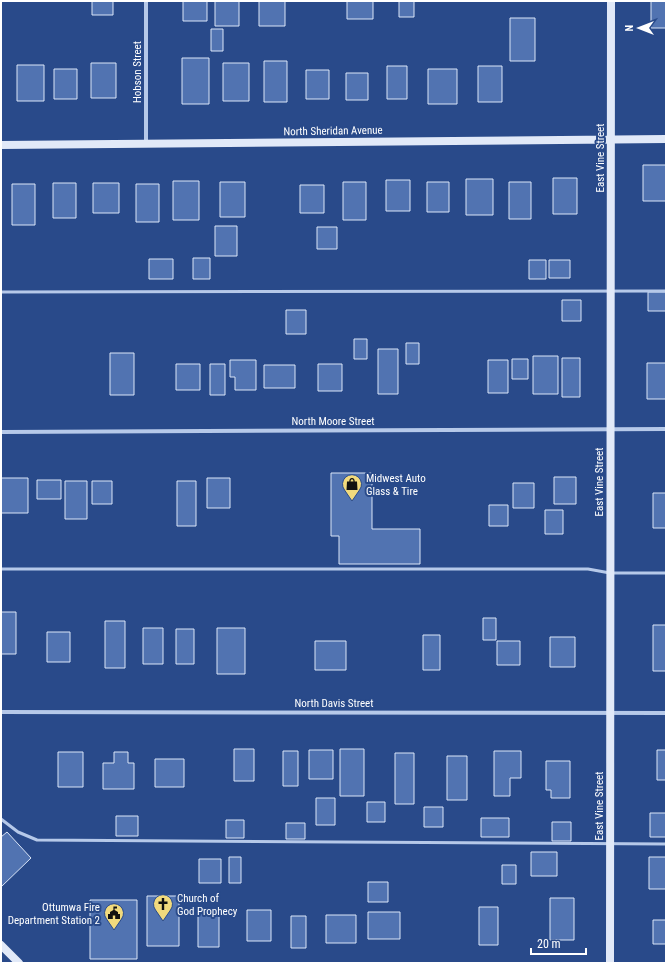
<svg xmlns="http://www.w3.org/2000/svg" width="667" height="964" font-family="'Roboto Condensed',sans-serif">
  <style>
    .building { fill: #5173b1; stroke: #dae5f7 }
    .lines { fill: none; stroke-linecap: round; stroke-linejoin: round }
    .lane { stroke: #b6c9e9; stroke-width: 3 }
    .street { stroke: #b6c9e9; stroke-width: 4 }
    .secondary { stroke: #e1e9f8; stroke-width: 8 }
    .labels { text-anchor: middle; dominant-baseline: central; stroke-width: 4; stroke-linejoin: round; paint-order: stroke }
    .street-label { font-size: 11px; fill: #fff; stroke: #294a8a }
    .poi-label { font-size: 11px; fill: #fff; stroke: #294a8a; text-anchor: start }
  </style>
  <rect width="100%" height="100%" fill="#294a8a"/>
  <path class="building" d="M92 1H113V15H92Z
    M183 1H207V21H183Z
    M215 1H239V26H215Z
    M259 1H285V26H259Z
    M347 1H373V19H347Z
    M399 1H414V17H399Z
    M651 1H666V28H651Z
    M510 18H535V61H510Z
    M211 29H223V51H211Z
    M182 58H209V104H182Z
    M264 61H287V102H264Z
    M91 63H116V98H91Z
    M223 63H249V101H223Z
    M17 65H44V101H17Z
    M387 66H407V99H387Z
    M478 66H502V102H478Z
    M54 69H77V99H54Z
    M428 69H457V104H428Z
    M306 70H329V99H306Z
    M346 73H368V100H346Z
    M643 165H666V201H643Z
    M553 178H577V214H553Z
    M466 179H493V215H466Z
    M386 180H410V211H386Z
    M173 181H199V220H173Z
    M220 182H245V217H220Z
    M343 182H366V220H343Z
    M427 182H449V212H427Z
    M509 182H531V219H509Z
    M53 183H76V218H53Z
    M93 183H119V213H93Z
    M12 184H35V225H12Z
    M136 184H159V222H136Z
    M300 185H324V213H300Z
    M215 226H237V256H215Z
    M317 227H337V249H317Z
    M193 258H210V279H193Z
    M149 259H173V279H149Z
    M529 260H546V279H529Z
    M549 260H570V278H549Z
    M648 292H666V311H648Z
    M562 300H581V321H562Z
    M286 310H306V334H286Z
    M354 339H367V359H354Z
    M406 343H419V364H406Z
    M378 349H398V394H378Z
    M110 353H134V395H110Z
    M533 356H558V394H533Z
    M562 358H580V397H562Z
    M512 359H528V379H512Z
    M230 360H256V390H235V377H230Z
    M488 360H508V393H488Z
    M647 363H666V399H647Z
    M176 364H200V390H176Z
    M210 364H225V395H210Z
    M318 364H342V391H318Z
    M264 365H295V388H264Z
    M331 473H372V529H420V564H339V536H331Z
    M554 477H576V504H554Z
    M1 478H28V513H1Z
    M207 478H230V508H207Z
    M37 480H61V499H37Z
    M65 481H87V519H65Z
    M92 481H112V504H92Z
    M177 481H196V526H177Z
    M513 483H534V508H513Z
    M653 493H666V528H653Z
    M489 505H508V526H489Z
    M545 510H563V534H545Z
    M1 612H16V654H1Z
    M483 618H496V640H483Z
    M105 621H125V668H105Z
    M653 625H666V671H653Z
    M143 628H163V664H143Z
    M217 628H245V674H217Z
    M176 629H194V664H176Z
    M47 632H70V662H47Z
    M423 635H440V670H423Z
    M550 637H575V667H550Z
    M315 641H346V670H315Z
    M497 641H520V665H497Z
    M234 749H254V781H234Z
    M340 749H364V796H340Z
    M309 750H333V779H309Z
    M657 750H666V780H657Z
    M283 751H298V786H283Z
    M494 751H521V778H510V796H494Z
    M58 752H83V787H58Z
    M114 752H128V763H134V789H103V763H114Z
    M395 753H414V804H395Z
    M447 756H467V800H447Z
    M155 759H184V787H155Z
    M546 761H570V798H551V790H546Z
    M316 798H335V825H316Z
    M367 802H385V822H367Z
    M424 807H443V827H424Z
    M650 813H666V837H650Z
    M116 816H138V836H116Z
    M481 818H509V837H481Z
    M226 820H244V838H226Z
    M552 822H571V841H552Z
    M286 823H305V839H286Z
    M7 832 31 858 1 887V837Z
    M531 852H557V876H531Z
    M229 857H241V883H229Z
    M649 857H666V889H649Z
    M199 859H221V883H199Z
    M502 865H516V884H502Z
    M368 882H388V902H368Z
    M147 896H179V946H147Z
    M550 898H574V940H550Z
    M90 900H137V959H90Z
    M479 907H498V945H479Z
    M198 909H219V947H198Z
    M247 910H271V941H247Z
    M368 912H400V939H368Z
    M326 915H356V943H326Z
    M291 916H306V948H291Z
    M653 920H666V944H653Z"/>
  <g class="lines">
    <path class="lane" d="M1 292 666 291
      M1 569H588L610 573H666
      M1 819 18 832 37 840 666 844"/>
    <path class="street" d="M146 1V144
      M1 432 666 429
      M1 712 666 713"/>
    <path class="secondary" d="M1 145 666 139
      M1 945 19 963
      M610 963 611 1"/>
  </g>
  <defs>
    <symbol id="shop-pin" viewBox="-11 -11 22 30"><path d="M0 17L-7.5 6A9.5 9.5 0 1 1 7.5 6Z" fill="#f1da7d" stroke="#294a8a"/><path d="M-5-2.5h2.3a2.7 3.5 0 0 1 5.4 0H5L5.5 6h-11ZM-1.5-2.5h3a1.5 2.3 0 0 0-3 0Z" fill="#111"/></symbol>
    <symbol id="church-pin" viewBox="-11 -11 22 30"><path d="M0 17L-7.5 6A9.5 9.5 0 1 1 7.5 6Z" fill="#f1da7d" stroke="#294a8a"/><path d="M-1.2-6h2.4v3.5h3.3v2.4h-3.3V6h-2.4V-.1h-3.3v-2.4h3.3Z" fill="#111"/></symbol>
    <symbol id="civic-pin" viewBox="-11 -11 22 30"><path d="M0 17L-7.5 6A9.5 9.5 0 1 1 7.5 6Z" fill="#f1da7d" stroke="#294a8a"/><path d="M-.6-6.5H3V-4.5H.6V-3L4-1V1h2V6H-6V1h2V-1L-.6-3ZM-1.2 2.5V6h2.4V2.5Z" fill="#111"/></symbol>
  </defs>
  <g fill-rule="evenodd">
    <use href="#shop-pin" x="341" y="473" width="22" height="30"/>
    <use href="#church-pin" x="152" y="893" width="22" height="30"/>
    <use href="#civic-pin" x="103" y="902" width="22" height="30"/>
  </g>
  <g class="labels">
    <g class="street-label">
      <text transform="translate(137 72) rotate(-90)">Hobson Street</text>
      <text transform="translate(333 131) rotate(-1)">North Sheridan Avenue</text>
      <text transform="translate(600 158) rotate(-90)">East Vine Street</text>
      <text x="333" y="421">North Moore Street</text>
      <text transform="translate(599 482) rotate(-90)">East Vine Street</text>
      <text x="334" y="703">North Davis Street</text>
      <text transform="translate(599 806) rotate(-90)">East Vine Street</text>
    </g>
    <g class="poi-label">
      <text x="366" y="478">Midwest Auto<tspan x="366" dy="13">Glass &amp; Tire</tspan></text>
      <text x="177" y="898">Church of<tspan x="177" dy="13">God Prophecy</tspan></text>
      <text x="100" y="907" text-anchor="end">Ottumwa Fire<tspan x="100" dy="13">Department Station 2</tspan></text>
    </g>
  </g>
  <rect width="667" height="964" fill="none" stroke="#ffffff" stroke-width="4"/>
  <g transform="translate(639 28) rotate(270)" stroke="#294a8a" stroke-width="3" paint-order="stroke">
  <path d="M0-3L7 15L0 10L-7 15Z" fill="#ffffff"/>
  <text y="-6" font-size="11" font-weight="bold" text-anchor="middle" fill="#ffffff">N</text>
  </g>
  <path d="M531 948v6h55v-6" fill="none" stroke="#ffffff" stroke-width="2"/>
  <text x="537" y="948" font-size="12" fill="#ffffff" stroke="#294a8a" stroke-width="3" paint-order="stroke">20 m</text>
</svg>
